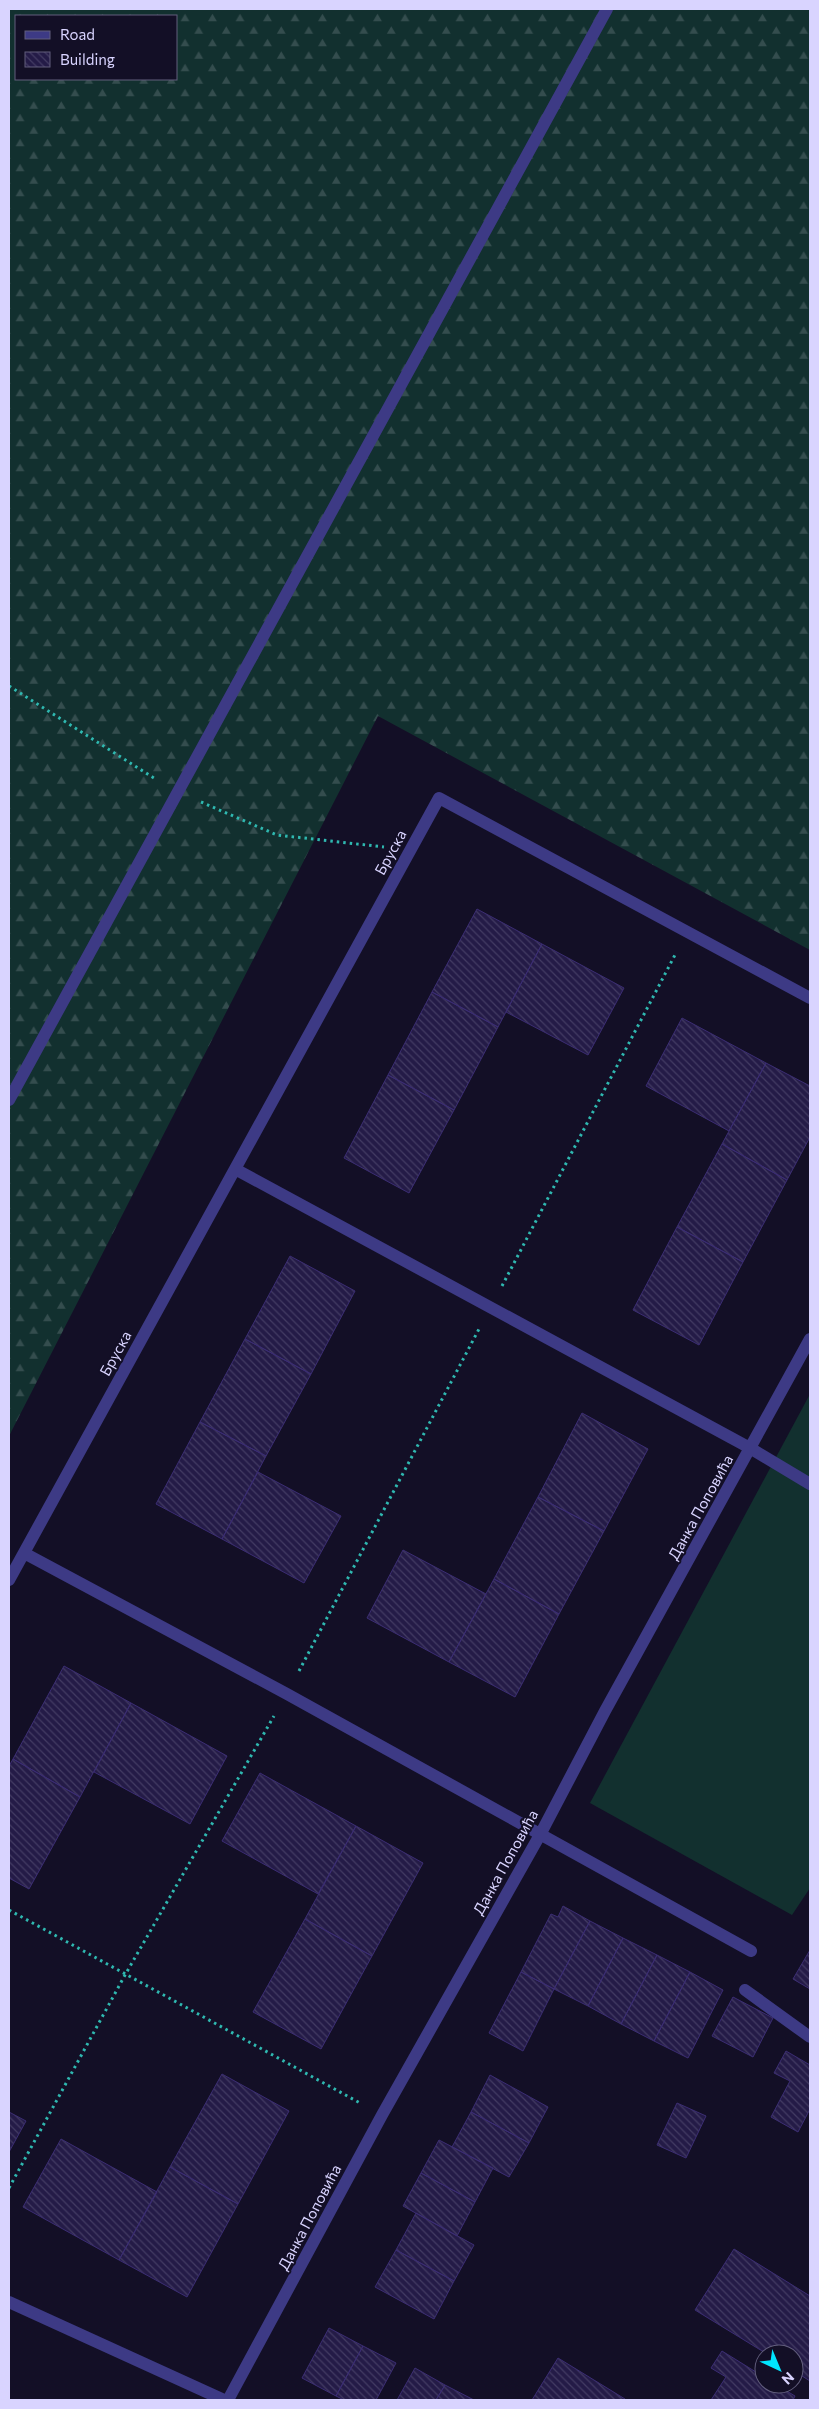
<svg xmlns="http://www.w3.org/2000/svg" width="819" height="2409" font-family="Commissioner,sans-serif">
  <style>
    .grass { fill: #12302f }
    .forest { fill: url(#forest-firs); fill-rule: evenodd }
    .building { fill: url(#building-back-hatch); stroke: #3b2d73 }
    .lines { fill: none; stroke-linecap: round; stroke-linejoin: round }
    .path { stroke: #2fb8b0; stroke-width: 3; stroke-dasharray: 2.5 4; stroke-linecap: butt }
    .minor { stroke: #3d3a85; stroke-width: 12 }
    .labels { text-anchor: middle; dominant-baseline: central; stroke-width: 4; stroke-linejoin: round; paint-order: stroke }
    .street-label { font-size: 15px; fill: #d9d4ff; stroke: #130f26 }
  </style>
  <defs>
    <pattern id="forest-firs" width="22" height="20" patternUnits="userSpaceOnUse" patternTransform="scale(1.25)"><rect width="22" height="20" fill="#12302f"/><path d="M5 1l3.5 6h-7zM16 11l3.5 6h-7z" fill="#344d4e"/></pattern>
    <pattern id="building-back-hatch" width="6" height="6" patternUnits="userSpaceOnUse" patternTransform="scale(1.25)"><rect width="6" height="6" fill="#241b47"/><path d="M-1 5l2 2M0 0l6 6M5-1l2 2" fill="none" stroke="#433b63"/></pattern>
  </defs>
  <rect width="100%" height="100%" fill="#130f26"/>
  <path class="grass" d="M810 1394V1888L792 1915 590 1803Z"/>
  <path class="forest" d="M9 9H810V950L378 716 9 1436ZM16 16H176V79H16Z"/>
  <path class="building" d="M477 909 542 944 498 1027 432 992Z
    M542 944 624 988 588 1055 506 1012Z
    M432 992 498 1027 454 1110 388 1075Z
    M682 1018 766 1063 729 1131 646 1086Z
    M766 1063 810 1086V1137L787 1180 722 1144Z
    M388 1075 454 1110 409 1193 344 1158Z
    M722 1144 787 1180 743 1262 677 1227Z
    M677 1227 743 1262 699 1345 633 1310Z
    M290 1256 355 1291 311 1374 245 1339Z
    M245 1339 311 1374 266 1456 200 1422Z
    M582 1413 648 1449 604 1531 538 1497Z
    M200 1422 266 1456 222 1539 156 1504Z
    M258 1472 341 1516 304 1583 222 1539Z
    M538 1497 604 1531 559 1614 494 1579Z
    M403 1550 486 1594 449 1662 367 1618Z
    M494 1579 559 1614 515 1697 449 1662Z
    M64 1666 131 1703 80 1797 13 1759Z
    M131 1703 227 1756 190 1824 94 1772Z
    M13 1759 80 1797 29 1889 9 1878V1766Z
    M260 1773 356 1826 318 1894 222 1841Z
    M356 1826 423 1863 372 1956 305 1919Z
    M563 1906 590 1921 554 1989 521 1972 551 1914 558 1917Z
    M305 1919 372 1956 321 2049 253 2012Z
    M590 1921 623 1938 588 2006 554 1989Z
    M623 1938 657 1955 621 2024 588 2006Z
    M810 1950V1989L793 1979Z
    M657 1955 690 1972 654 2041 621 2024Z
    M521 1972 554 1989 523 2051 489 2033Z
    M690 1972 723 1990 688 2058 654 2041Z
    M733 1997 773 2018 753 2057 712 2036Z
    M786 2051 810 2065V2109L798 2132 771 2117 790 2081 774 2073Z
    M222 2074 289 2111 238 2204 170 2167Z
    M490 2075 548 2107 529 2143 471 2112Z
    M677 2103 706 2116 686 2158 657 2145Z
    M9 2112 26 2121 9 2152Z
    M471 2112 529 2143 509 2177 452 2147Z
    M61 2139 157 2192 119 2260 23 2207Z
    M439 2140 493 2168 475 2202 421 2173Z
    M170 2167 238 2204 187 2297 119 2260Z
    M421 2173 475 2202 457 2236 403 2206Z
    M416 2213 474 2245 454 2281 396 2250Z
    M734 2249 810 2296V2381L794 2371V2354H767L695 2310Z
    M396 2250 454 2281 434 2319 375 2287Z
    M329 2328 363 2346 336 2396 302 2378Z
    M363 2346 396 2363 376 2400H344L336 2396Z
    M722 2351 764 2377V2384H775L795 2396 793 2400H711L726 2377 711 2368Z
    M558 2358 625 2399 624 2400H532Z
    M415 2368 445 2385 436 2400H397Z
    M445 2385 474 2400H436Z"/>
  <g class="lines">
    <path class="path" d="M9 686 157 780
      M201 802 277 835 384 847
      M502 1286 676 953
      M299 1671 479 1329
      M9 1910 360 2103
      M9 2188 125 1975 274 1716"/>
    <path class="minor" d="M9 1100 607 9
      M235 1169 750 1448 810 1484
      M24 1553 287 1694 751 1951
      M9 1580 439 798 810 998
      M745 1990 810 2037
      M9 2302 224 2400
      M228 2400 382 2115 541 1833 605 1711 810 1339"/>
  </g>
  <g class="labels">
    <g class="street-label">
      <text transform="translate(390 852) rotate(-61)">Бруска</text>
      <text transform="translate(115 1353) rotate(-61)">Бруска</text>
      <text transform="translate(700 1507) rotate(-61)">Данка Поповића</text>
      <text transform="translate(505 1862) rotate(-61)">Данка Поповића</text>
      <text transform="translate(309 2217) rotate(-62)">Данка Поповића</text>
    </g>
  </g>
  <rect width="819" height="2409" fill="none" stroke="#d9d4ff" stroke-width="20"/>
  <rect x="15" y="15" width="162" height="65" fill="#130f26" stroke="#625e7d"/>
  <rect x="25" y="31" width="25" height="8" fill="#3d3a85" stroke="#625e7d"/>
  <text x="60" y="40" font-size="15" fill="#d9d4ff">Road</text>
  <rect x="25" y="52" width="25" height="15" fill="url(#building-back-hatch)" stroke="#625e7d"/>
  <text x="60" y="65" font-size="15" fill="#d9d4ff">Building</text>
  <g transform="translate(779 2369) rotate(136)"><circle r="24" fill="#130f26" stroke="#625e7d"/>
  <path d="M0-4L9 19L0 12L-9 19Z" fill="#00e5ff"/>
  <text y="-8" font-size="14" font-weight="bold" text-anchor="middle" fill="#d9d4ff">N</text>
  </g>
</svg>
